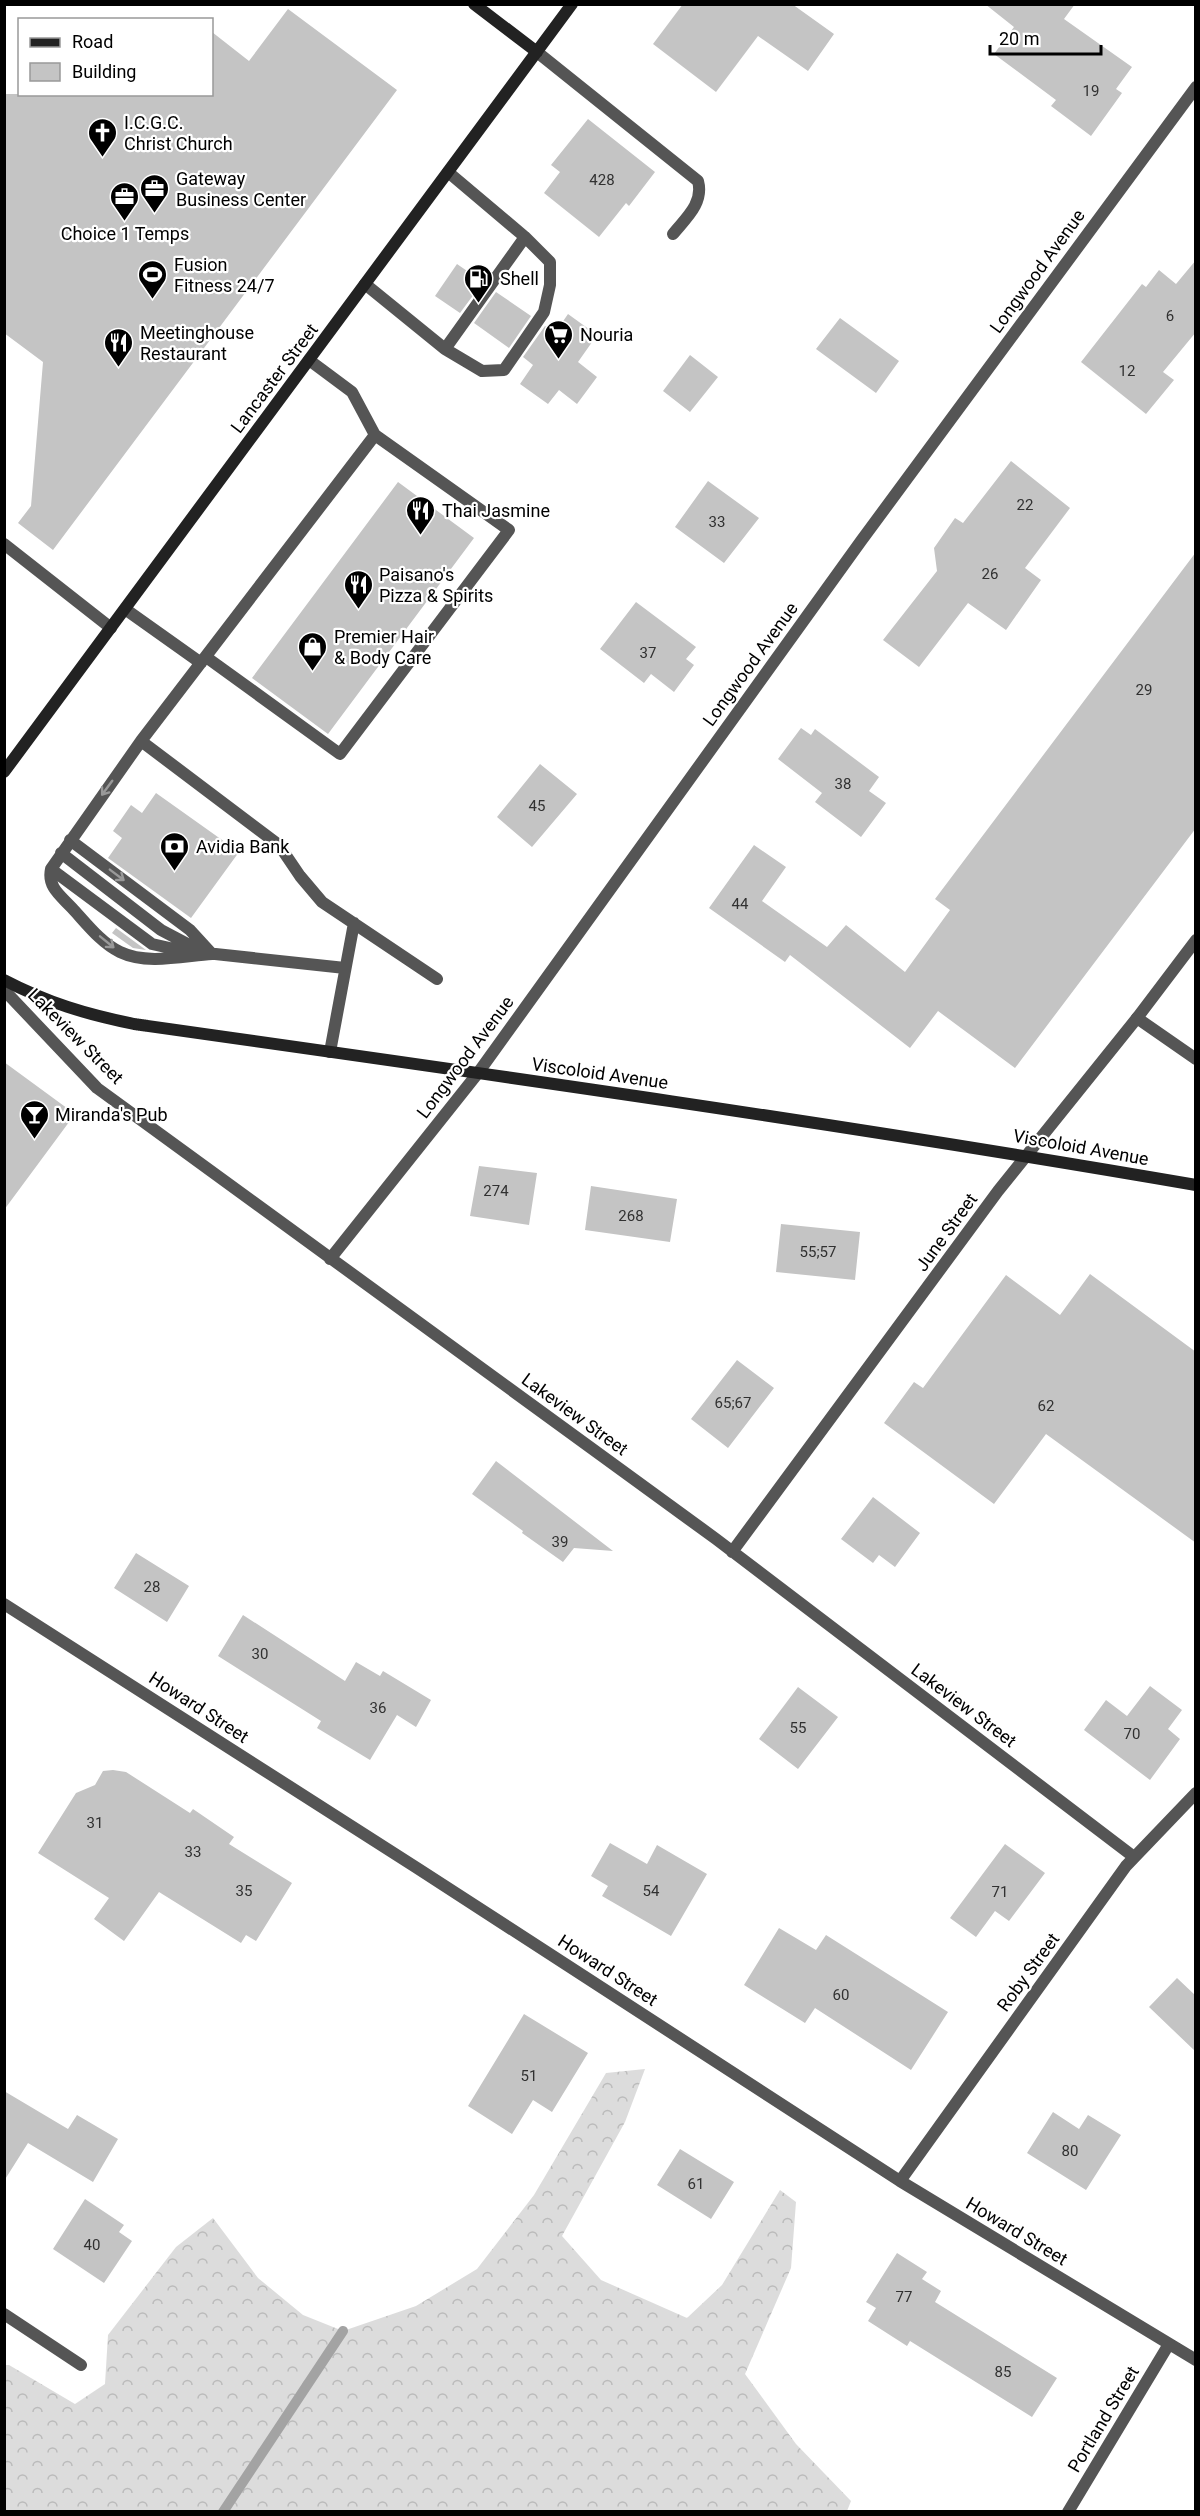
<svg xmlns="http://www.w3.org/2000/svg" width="1200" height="2516" font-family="Roboto,sans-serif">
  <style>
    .forest { fill: url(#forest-crowns) }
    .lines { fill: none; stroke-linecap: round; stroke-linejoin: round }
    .stream { stroke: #a3a3a3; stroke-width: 10 }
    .building { fill: #c4c4c4 }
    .service { stroke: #555; stroke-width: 12 }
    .minor { stroke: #555; stroke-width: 12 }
    .secondary { stroke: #222; stroke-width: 12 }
    .oneway { stroke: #999 }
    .labels { text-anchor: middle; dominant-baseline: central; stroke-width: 4.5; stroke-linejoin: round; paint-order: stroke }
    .number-label { font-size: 15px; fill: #313131 }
    .poi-label { font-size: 18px; fill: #000; stroke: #fff; text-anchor: start }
    .street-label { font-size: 18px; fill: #000; stroke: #fff }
  </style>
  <defs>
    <pattern id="forest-crowns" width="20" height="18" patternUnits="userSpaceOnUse" patternTransform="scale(1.5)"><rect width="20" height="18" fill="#dcdcdc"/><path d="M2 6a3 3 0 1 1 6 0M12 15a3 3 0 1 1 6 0" fill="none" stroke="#bbb"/></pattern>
  </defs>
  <rect width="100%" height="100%" fill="#fff"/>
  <path class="forest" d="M645 2069 625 2122 562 2236 601 2280 687 2318 722 2285 780 2190 796 2202 791 2268 745 2374 796 2444 851 2501 847 2511H5V2365H9L75 2404 105 2384 108 2335 176 2247 213 2218 258 2278 303 2315 343 2331 416 2306 477 2269 534 2195 606 2073Z"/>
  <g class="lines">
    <path class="stream" d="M223 2512 343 2331"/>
  </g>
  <path class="building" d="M683 4H792L834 34 808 71 758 36 716 92 653 44Z
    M985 4H1075L1064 19 1132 67 1116 89 1122 93 1091 136 1051 106 1056 100 994 54 1014 27Z
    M288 9 397 90 53 550 18 523 31 506 43 362 4 333V94H212V32L249 61Z
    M588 119 655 172 629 206 626 203 599 237 544 193 560 172 551 165Z
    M1196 260V332L1163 372 1174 380 1146 414 1081 362 1142 284 1146 287 1159 270 1176 284Z
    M457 264 483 282 460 313 435 296Z
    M496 292 531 316 509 348 474 323Z
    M568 314 597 335 578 362 597 377 577 404 559 390 548 404 520 384 533 365 523 357 545 326 555 333Z
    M840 318 899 361 876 393 816 349Z
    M690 355 718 377 690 412 663 391Z
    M1011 461 1070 508 1025 568 1041 580 1006 630 968 603 919 667 883 640 937 571 934 548 955 518 963 523Z
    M708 481 759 518 724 563 675 527Z
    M398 482 474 538 328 734 252 678Z
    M1196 552V828L1015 1068 938 1011 910 1048 790 955 785 962 709 908 754 845 786 867 762 901 827 947 846 925 905 972 950 910 935 899Z
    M636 602 696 647 686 659 694 665 674 692 651 674 644 683 600 649Z
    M801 728 811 735 815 729 879 777 869 791 886 803 861 837 815 802 822 793 778 759Z
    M540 764 577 794 532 847 497 817Z
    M156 793 239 852 191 918 108 858 122 838 113 831 131 805 142 813Z
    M116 928 146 950 133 948 112 933Z
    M4 1062 75 1114 4 1210Z
    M479 1166 537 1173 529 1225 470 1216Z
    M591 1186 677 1199 670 1242 585 1230Z
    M781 1224 860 1232 855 1280 776 1272Z
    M1090 1274 1196 1352V1543L1046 1434 994 1504 884 1423 914 1382 923 1388 1006 1275 1060 1315Z
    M737 1360 774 1388 728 1448 691 1419Z
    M496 1461 613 1551 574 1548 563 1562 522 1533 523 1531 472 1494Z
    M873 1497 920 1533 895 1567 879 1555 873 1563 841 1539Z
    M136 1553 189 1586 167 1622 114 1588Z
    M243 1615 345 1681 356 1662 380 1676 383 1671 431 1700 416 1727 397 1715 370 1760 317 1728 321 1721 218 1656Z
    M1150 1686 1182 1710 1168 1729 1180 1739 1150 1780 1084 1730 1106 1700 1127 1716Z
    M798 1687 838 1717 798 1769 759 1739Z
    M113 1770 126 1772 190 1813 193 1809 234 1837 229 1844 292 1883 256 1941 246 1935 241 1943 159 1892 124 1941 94 1919 109 1898 38 1853 76 1793 95 1785 103 1771Z
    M610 1843 647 1864 657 1845 707 1874 671 1936 602 1896 608 1886 591 1876Z
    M1005 1844 1045 1873 1009 1921 995 1911 976 1937 950 1918Z
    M779 1928 816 1950 826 1935 948 2012 911 2070 815 2008 805 2023 744 1985Z
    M1177 1978 1196 1996V2052L1149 2007Z
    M524 2014 588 2053 552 2112 533 2100 512 2134 468 2106Z
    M4 2091 68 2129 77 2115 118 2139 93 2182 28 2143 4 2181Z
    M1053 2112 1079 2129 1088 2115 1121 2135 1086 2190 1027 2153Z
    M680 2149 734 2182 711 2219 657 2185Z
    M85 2199 124 2225 119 2232 132 2241 104 2283 53 2249Z
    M897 2253 927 2272 922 2279 941 2291 935 2302 1057 2378 1032 2417 910 2341 907 2346 868 2321 876 2308 866 2302Z"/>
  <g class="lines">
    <path class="service" d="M537 52 698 181C704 203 686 218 673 234
      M365 284 445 349 482 371 504 370 544 312 550 285V262L525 237 448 172
      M445 349 525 237
      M309 360 352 392 375 435
      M4 544 111 628
      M125 609 201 663
      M206 657 340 754 509 530 375 435 141 741 51 869C47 887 61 896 72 908 86 923 101 943 120 952 147 965 183 956 212 954
      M141 741 279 845 300 876 322 902 437 979
      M70 840 190 930 212 954
      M61 853 161 930 197 949
      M51 869 152 944 183 951
      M206 953 345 968
      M1137 1018 1196 1059
      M330 1052 354 923"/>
    <path class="minor" d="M4 990 97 1088 716 1539 1134 1857
      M330 1259 478 1073 861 541 1196 87
      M732 1552 998 1191 1137 1018 1196 940
      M4 1604 417 1868 900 2181 1196 2360
      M900 2181 1126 1866 1196 1793
      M4 2314 81 2365
      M1068 2512 1169 2344"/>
    <path class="secondary" d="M474 4 537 52
      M4 772 572 4
      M4 980C48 1003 86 1014 134 1024 488 1074 843 1124 1196 1185"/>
  </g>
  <defs><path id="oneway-shaft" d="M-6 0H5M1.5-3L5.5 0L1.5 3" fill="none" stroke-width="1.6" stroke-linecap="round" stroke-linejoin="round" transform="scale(1.5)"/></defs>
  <g class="oneway">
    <use href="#oneway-shaft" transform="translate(107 788) rotate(126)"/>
    <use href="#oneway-shaft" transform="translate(117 875) rotate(37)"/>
    <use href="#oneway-shaft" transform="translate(107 942) rotate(39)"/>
  </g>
  <defs>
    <symbol id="church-pin" viewBox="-11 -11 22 30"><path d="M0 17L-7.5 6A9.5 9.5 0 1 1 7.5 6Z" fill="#000" stroke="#fff"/><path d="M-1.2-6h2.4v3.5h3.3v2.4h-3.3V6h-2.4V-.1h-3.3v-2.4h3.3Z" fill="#fff"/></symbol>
    <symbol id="office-pin" viewBox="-11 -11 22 30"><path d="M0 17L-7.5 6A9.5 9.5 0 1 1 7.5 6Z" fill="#000" stroke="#fff"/><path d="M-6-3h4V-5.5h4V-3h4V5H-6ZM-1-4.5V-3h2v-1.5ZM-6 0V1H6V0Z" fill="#fff"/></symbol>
    <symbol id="stadium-pin" viewBox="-11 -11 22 30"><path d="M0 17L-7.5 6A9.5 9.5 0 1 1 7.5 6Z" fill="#000" stroke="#fff"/><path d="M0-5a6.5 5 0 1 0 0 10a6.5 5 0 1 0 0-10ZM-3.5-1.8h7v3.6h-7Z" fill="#fff"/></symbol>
    <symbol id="fuel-pin" viewBox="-11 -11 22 30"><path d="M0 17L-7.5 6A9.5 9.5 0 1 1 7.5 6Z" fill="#000" stroke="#fff"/><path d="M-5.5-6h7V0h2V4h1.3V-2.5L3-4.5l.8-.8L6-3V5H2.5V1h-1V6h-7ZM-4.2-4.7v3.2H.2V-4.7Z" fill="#fff"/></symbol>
    <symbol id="supermarket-pin" viewBox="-11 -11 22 30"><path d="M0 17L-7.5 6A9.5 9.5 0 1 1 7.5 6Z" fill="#000" stroke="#fff"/><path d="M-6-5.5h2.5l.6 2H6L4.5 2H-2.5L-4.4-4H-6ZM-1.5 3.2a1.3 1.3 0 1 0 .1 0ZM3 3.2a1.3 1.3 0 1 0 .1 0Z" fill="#fff"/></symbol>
    <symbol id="restaurant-pin" viewBox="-11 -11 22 30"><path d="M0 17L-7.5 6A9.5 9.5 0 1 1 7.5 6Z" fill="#000" stroke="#fff"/><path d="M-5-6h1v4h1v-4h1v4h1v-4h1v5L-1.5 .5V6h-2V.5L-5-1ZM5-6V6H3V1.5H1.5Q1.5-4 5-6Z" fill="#fff"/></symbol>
    <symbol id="shop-pin" viewBox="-11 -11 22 30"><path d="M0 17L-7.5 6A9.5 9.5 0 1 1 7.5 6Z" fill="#000" stroke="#fff"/><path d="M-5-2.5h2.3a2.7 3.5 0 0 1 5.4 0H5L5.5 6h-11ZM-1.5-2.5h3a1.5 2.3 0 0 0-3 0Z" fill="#fff"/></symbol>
    <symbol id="bank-pin" viewBox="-11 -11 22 30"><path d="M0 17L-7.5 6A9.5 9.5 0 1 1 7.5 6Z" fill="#000" stroke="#fff"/><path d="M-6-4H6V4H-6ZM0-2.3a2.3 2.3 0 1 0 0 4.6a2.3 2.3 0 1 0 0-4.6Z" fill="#fff"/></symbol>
    <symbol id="bar-pin" viewBox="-11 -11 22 30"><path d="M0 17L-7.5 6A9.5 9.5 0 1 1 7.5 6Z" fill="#000" stroke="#fff"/><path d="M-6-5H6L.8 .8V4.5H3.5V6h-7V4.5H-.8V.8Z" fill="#fff"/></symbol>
  </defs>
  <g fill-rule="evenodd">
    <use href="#church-pin" x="86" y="116" width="33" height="45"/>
    <use href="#office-pin" x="138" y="172" width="33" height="45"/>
    <use href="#office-pin" x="108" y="180" width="33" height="45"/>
    <use href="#stadium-pin" x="136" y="258" width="33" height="45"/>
    <use href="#fuel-pin" x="462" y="262" width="33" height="45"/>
    <use href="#supermarket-pin" x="542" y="318" width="33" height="45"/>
    <use href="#restaurant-pin" x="102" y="326" width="33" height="45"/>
    <use href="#restaurant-pin" x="404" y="494" width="33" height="45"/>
    <use href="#restaurant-pin" x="342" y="568" width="33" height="45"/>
    <use href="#shop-pin" x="296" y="630" width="33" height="45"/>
    <use href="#bank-pin" x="158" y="830" width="33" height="45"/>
    <use href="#bar-pin" x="18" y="1098" width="33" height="45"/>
  </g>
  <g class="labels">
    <g class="number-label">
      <text x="1091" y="91">19</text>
      <text x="602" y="180">428</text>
      <text x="1170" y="316">6</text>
      <text x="1127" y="371">12</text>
      <text x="1025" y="505">22</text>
      <text x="717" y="522">33</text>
      <text x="990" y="574">26</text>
      <text x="648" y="653">37</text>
      <text x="1144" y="690">29</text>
      <text x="843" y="784">38</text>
      <text x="537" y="806">45</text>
      <text x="740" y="904">44</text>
      <text x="496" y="1191">274</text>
      <text x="631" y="1216">268</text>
      <text x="818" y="1252">55;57</text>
      <text x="733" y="1403">65;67</text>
      <text x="1046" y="1406">62</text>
      <text x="560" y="1542">39</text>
      <text x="152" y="1587">28</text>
      <text x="260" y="1654">30</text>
      <text x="378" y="1708">36</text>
      <text x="798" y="1728">55</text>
      <text x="1132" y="1734">70</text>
      <text x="95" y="1823">31</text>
      <text x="193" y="1852">33</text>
      <text x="244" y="1891">35</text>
      <text x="651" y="1891">54</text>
      <text x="1000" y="1892">71</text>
      <text x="841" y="1995">60</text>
      <text x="529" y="2076">51</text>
      <text x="1070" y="2151">80</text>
      <text x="696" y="2184">61</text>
      <text x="92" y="2245">40</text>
      <text x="904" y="2297">77</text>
      <text x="1003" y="2372">85</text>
    </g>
    <g class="poi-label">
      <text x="124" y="122">I.C.G.C.<tspan x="124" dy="21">Christ Church</tspan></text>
      <text x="176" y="178">Gateway<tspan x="176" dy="21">Business Center</tspan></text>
      <text x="125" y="233" text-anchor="middle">Choice 1 Temps</text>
      <text x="174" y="264">Fusion<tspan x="174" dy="21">Fitness 24/7</tspan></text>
      <text x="500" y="278">Shell</text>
      <text x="140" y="332">Meetinghouse<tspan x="140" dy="21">Restaurant</tspan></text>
      <text x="580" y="334">Nouria</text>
      <text x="442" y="510">Thai Jasmine</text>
      <text x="379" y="574">Paisano's<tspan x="379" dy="21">Pizza &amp; Spirits</tspan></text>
      <text x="334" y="636">Premier Hair<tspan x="334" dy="21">&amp; Body Care</tspan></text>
      <text x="196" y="846">Avidia Bank</text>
      <text x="55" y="1114">Miranda's Pub</text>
    </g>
    <g class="street-label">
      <text transform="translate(1037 271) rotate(-54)">Longwood Avenue</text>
      <text transform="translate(274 378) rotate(-53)">Lancaster Street</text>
      <text transform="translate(750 664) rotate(-54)">Longwood Avenue</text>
      <text transform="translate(76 1036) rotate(45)">Lakeview Street</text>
      <text transform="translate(465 1057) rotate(-53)">Longwood Avenue</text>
      <text transform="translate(600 1073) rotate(8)">Viscoloid Avenue</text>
      <text transform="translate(1081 1147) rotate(10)">Viscoloid Avenue</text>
      <text transform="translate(946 1232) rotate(-54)">June Street</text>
      <text transform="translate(575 1414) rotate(36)">Lakeview Street</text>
      <text transform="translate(964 1705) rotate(37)">Lakeview Street</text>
      <text transform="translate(199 1707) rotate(33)">Howard Street</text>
      <text transform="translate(608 1970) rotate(33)">Howard Street</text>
      <text transform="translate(1028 1972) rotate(-54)">Roby Street</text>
      <text transform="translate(1017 2231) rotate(31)">Howard Street</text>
      <text transform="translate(1103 2419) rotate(-59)">Portland Street</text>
    </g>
  </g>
  <rect width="1200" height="2516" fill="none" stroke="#000000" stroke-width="12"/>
  <rect x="18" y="18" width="195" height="78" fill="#ffffff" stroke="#999999" stroke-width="1.5"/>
  <rect x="30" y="38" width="30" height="9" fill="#222222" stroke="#999999" stroke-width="1.5"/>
  <text x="72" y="48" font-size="18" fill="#000000">Road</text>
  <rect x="30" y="63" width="30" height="18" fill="#c4c4c4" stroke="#999999" stroke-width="1.5"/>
  <text x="72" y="78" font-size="18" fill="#000000">Building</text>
  <path d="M990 45v9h111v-9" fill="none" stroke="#000000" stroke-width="3"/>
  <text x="999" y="45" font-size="18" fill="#000000" stroke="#ffffff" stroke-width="4.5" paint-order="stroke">20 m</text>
</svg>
